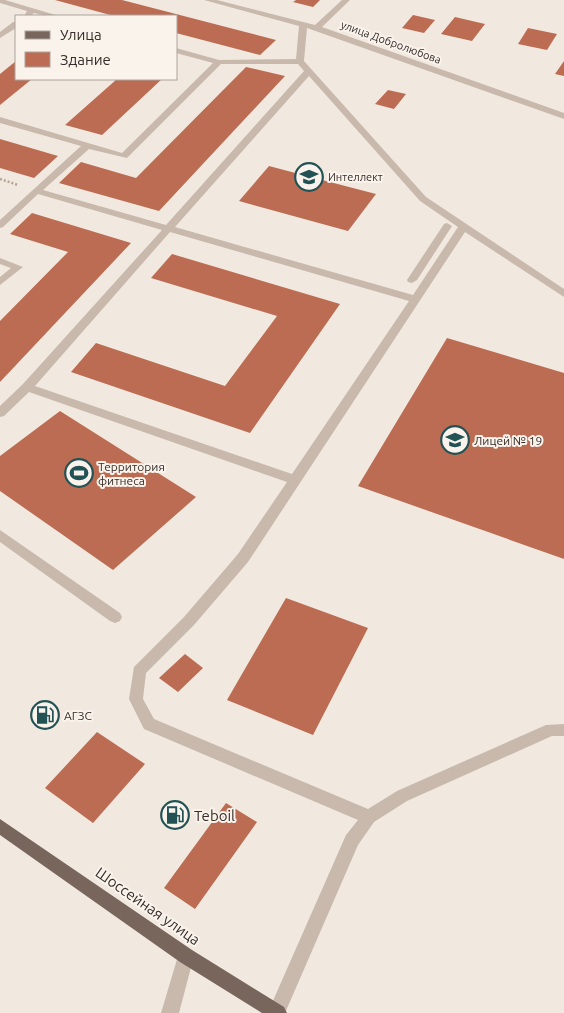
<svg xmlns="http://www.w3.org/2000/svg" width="564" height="1013" font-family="Ubuntu,sans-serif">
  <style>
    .building { fill: #bc6c52 }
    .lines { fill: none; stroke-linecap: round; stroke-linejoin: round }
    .path { stroke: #b4a396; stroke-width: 2.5; stroke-dasharray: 2 2; stroke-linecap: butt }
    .minor { fill: #c8b9ac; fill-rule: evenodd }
    .major { fill: #78665d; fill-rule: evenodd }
    .labels { text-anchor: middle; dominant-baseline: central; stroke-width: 4; stroke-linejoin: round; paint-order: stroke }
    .far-street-label { font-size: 11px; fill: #372e2a; stroke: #f9f3ec }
    .far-poi-label { font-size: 11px; fill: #372e2a; stroke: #f9f3ec; text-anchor: start }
    .poi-label { font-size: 12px; fill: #372e2a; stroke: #f9f3ec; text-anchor: start }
    .near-poi-label { font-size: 15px; fill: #372e2a; stroke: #f9f3ec; text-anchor: start }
    .near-street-label { font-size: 15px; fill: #372e2a; stroke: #f9f3ec }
  </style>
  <rect width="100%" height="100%" fill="#f1e9df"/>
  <path class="building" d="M55 0H122L276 40 260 55 176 33V16H114Z
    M296 0H320L313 7 293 2Z
    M413 15 435 20 424 33 402 28Z
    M455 17 485 24 472 41 441 34Z
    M528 28 557 34 547 50 518 44Z
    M16 61V79H32L0 105V74Z
    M564 61V76L555 74Z
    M246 67 285 76 159 211 59 183 81 162 136 178Z
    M117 79H162L102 135 65 125Z
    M388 90 406 94 394 109 375 104Z
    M0 139 58 156 34 178 0 168Z
    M269 166 303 175 376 194 348 231 239 201Z
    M32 213 131 243 0 382V321L68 252 10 234Z
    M172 254 340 304 250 433 71 372 96 343 225 386 277 316 151 278Z
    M447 338 564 373V559L358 486Z
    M60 411 196 497 113 570 0 491V456Z
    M286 598 368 628 313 735 227 700Z
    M185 654 203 668 178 692 159 678Z
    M97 732 145 764 93 823 45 788Z
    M226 803 257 822 195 909 164 888Z"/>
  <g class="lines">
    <path class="path" d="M0 179 18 185"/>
    <path class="minor" d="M0 0H5L59 16H47L34 13 30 16H24L27 11 0 3Z
      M204 0H217L315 25 342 0H350L322 27 564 113V119L307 28 304 61 426 197 564 289V297L465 232 248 562 194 625 146 673 143 699 154 719 368 809 397 791 546 725 564 724V736H552L407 801 374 822 358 845 285 1013 268 1012 346 835 358 820 144 729 129 699 134 667 184 617 238 554 287 482 29 392 4 416 0 417V406L23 384 162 230 38 194 3 227 0 228V220L81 146 0 123V117L122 153 213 63 176 53V48L219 60 296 59 299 26ZM221 64H298L304 71 166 225 43 190 89 149 127 158ZM309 76 420 201 458 227 413 295 175 227ZM170 232 409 301 292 474 35 386Z
      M13 22H16V28L0 38V32Z
      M447 223 452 226 417 280 412 283 408 282 407 280 444 224Z
      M0 258 23 267 0 285V277L11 268 0 264Z
      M0 530 120 613 122 617 120 621 115 623 110 621 0 542Z
      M186 948 192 950 194 956 179 1013H161L178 956 180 950Z"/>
    <path class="major" d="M0 819 192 950 284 1007 287 1013H262L180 962 0 835Z"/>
  </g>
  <defs>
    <symbol id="school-ring" viewBox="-11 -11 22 22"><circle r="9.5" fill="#f9f3ec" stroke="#235255" stroke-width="1.5"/><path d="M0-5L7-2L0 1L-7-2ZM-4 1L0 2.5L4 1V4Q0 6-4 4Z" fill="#235255"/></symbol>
    <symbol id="stadium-ring" viewBox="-11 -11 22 22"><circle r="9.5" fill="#f9f3ec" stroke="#235255" stroke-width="1.5"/><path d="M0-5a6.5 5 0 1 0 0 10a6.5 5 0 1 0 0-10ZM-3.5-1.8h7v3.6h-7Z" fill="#235255"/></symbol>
    <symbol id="fuel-ring" viewBox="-11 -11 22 22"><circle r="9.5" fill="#f9f3ec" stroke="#235255" stroke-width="1.5"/><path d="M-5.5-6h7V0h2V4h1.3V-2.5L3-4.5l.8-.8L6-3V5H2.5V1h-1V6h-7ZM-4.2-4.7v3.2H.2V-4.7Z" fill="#235255"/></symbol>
  </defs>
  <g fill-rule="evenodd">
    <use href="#school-ring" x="293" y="161" width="32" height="32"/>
    <use href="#school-ring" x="439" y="424" width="32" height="32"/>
    <use href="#stadium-ring" x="63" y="457" width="32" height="32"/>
    <use href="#fuel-ring" x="29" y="699" width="32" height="32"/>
    <use href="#fuel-ring" x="159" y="799" width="32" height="32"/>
  </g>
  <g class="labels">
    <g class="far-street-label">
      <text transform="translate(391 42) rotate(20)">улица Добролюбова</text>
    </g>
    <g class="far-poi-label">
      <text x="328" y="177">Интеллект</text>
    </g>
    <g class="poi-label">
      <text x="474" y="440">Лицей № 19</text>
      <text x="98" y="466">Территория<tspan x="98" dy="14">фитнеса</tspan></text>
      <text x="64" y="715">АГЗС</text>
    </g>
    <g class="near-poi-label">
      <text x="194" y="815">Teboil</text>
    </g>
    <g class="near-street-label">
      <text transform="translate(148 906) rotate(35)">Шоссейная улица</text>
    </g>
  </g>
  <rect x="15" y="15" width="162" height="65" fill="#f9f3ec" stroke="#aba49e"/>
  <rect x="25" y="31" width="25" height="8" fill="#78665d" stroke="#aba49e"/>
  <text x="60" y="40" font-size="15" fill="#372e2a">Улица</text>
  <rect x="25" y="52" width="25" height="15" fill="#bc6c52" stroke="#aba49e"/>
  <text x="60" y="65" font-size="15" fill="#372e2a">Здание</text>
</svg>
